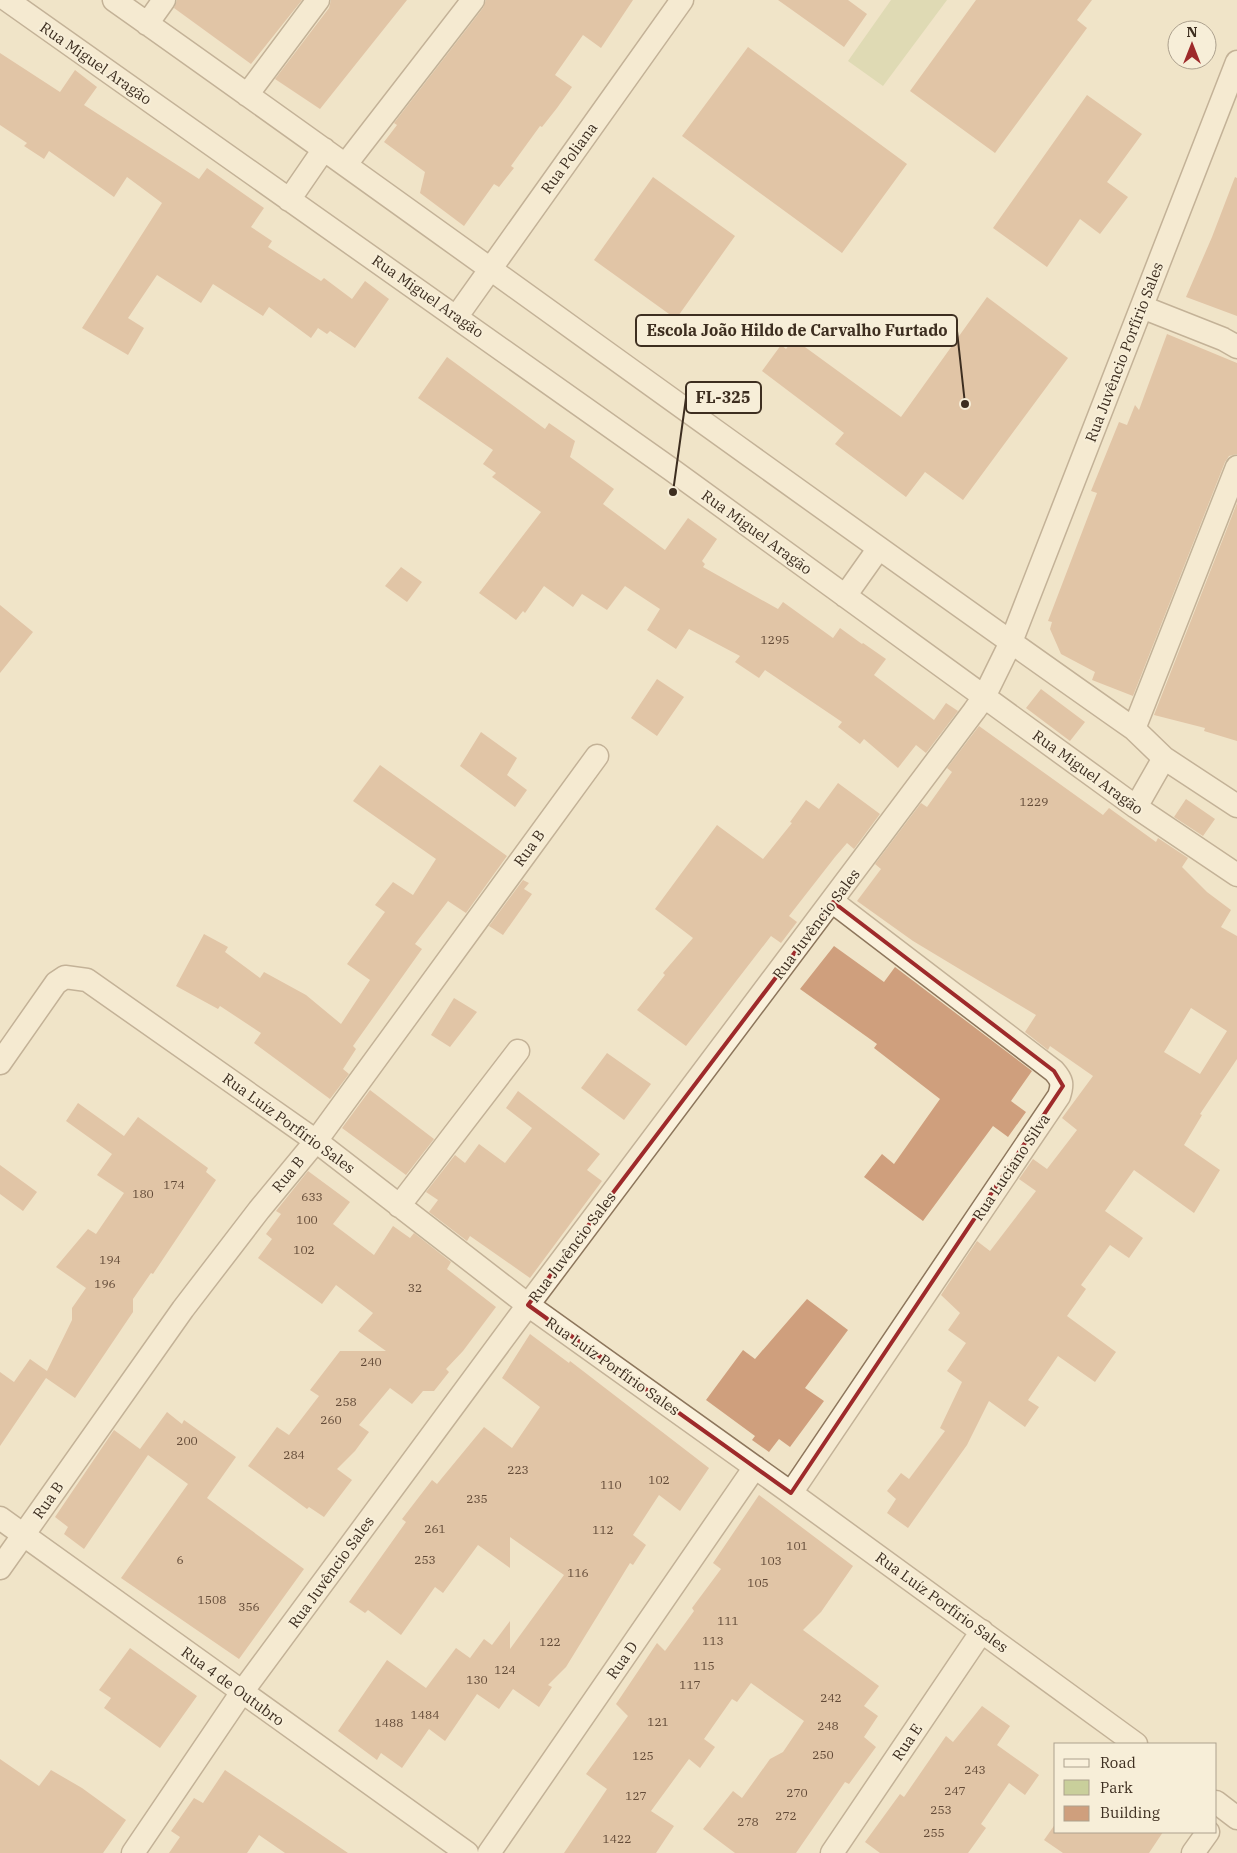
<svg xmlns="http://www.w3.org/2000/svg" width="1237" height="1853" font-family="'IBM Plex Serif',serif">
  <style>
    .green { fill: #c9cf9b }
    .building { fill: #cf9f7d; fill-rule: evenodd }
    .lines { fill: none; stroke-linecap: round; stroke-linejoin: round }
    .street-casing { stroke: #8d765c; stroke-width: 25 }
    .street { stroke: #faf1dc; stroke-width: 22 }
    .marked { fill: none; stroke: #9e2a2b; stroke-width: 4; stroke-linejoin: round }
    .labels { text-anchor: middle; dominant-baseline: central; stroke-width: 4; stroke-linejoin: round; paint-order: stroke }
    .number-label { font-size: 12px; fill: #624a37 }
    .street-label { font-size: 15px; fill: #3d2e20; stroke: #f7eed8 }
    .leader { fill: none; stroke: #3d2e20; stroke-width: 2 }
    .callout-dot { fill: #3d2e20; stroke: #f7eed8; stroke-width: 2 }
    .callout { fill: #f7eed8; stroke: #3d2e20; stroke-width: 2 }
    .callout-label { font-size: 16px; text-anchor: middle; font-weight: bold; fill: #3d2e20 }
  </style>
  <rect width="100%" height="100%" fill="#f0e4c8"/>
  <path class="green" d="M891 0H947L883 86 848 61Z"/>
  <path class="building" d="M177 0H302L251 64 174 8Z
    M331 0H407L320 109 275 79 329 8Z
    M486 0H633L601 48 583 35 555 75 572 87 557 108 542 127 540 126 511 166 514 168 499 187 494 184 464 226 420 193 425 172 384 142 397 125 394 123 483 8Z
    M778 0H848L867 14 844 47Z
    M976 0H1092L1077 20 1087 28 995 153 910 91Z
    M748 47 907 164 842 253 682 136Z
    M0 53 60 92 75 70 97 87 84 105 199 179 207 168 264 208 251 227 272 241 268 247 321 281 324 278 352 299 365 281 389 299 355 348 330 331 327 334 318 328 311 338 269 307 263 316 213 284 201 303 157 275 128 318 144 328 128 355 82 328 162 203 127 177 114 197 49 151 44 159 24 146 27 143 0 125Z
    M1087 95 1142 134 1107 182 1128 197 1100 234 1080 219 1047 267 993 228Z
    M653 177 735 236 676 319 594 260Z
    M1235 177 1237 178V316L1186 297 1212 237Z
    M987 297 1068 358 963 500 925 472 906 497 835 444 844 433 762 371 781 345 786 349 794 339 901 417Z
    M1167 334 1237 363V454L1229 456 1225 462 1133 696 1092 680 1095 672 1061 654 1050 629 1052 622 1048 621 1097 493 1091 491 1119 422 1127 425 1135 405 1139 410Z
    M447 357 545 429 549 423 575 441 570 457 614 489 603 504 665 550 688 518 717 539 702 561 705 564 703 567 778 609 783 602 833 638 840 628 862 644 863 643 886 659 874 675 934 720 946 703 958 711 926 753 916 745 898 768 864 739 860 744 838 727 842 722 765 670 759 678 735 662 740 656 689 629 676 649 647 630 660 609 625 586 607 610 582 594 573 607 544 586 525 613 523 611 516 620 479 593 541 512 492 477 496 473 483 464 493 450 418 398Z
    M1237 503V741L1204 731 1205 728 1154 715Z
    M401 567 422 582 407 602 385 586Z
    M0 605 33 632 0 673Z
    M657 679 684 697 657 736 631 718Z
    M1041 689 1085 722 1070 741 1026 708Z
    M979 726 1103 815 1109 808 1156 842 1158 838 1188 858 1182 867 1207 892 1231 910 1221 927 1237 936V1059L1200 1114 1202 1115 1184 1145 1220 1170 1194 1213 1134 1170 1105 1211 1143 1238 1129 1258 1110 1245 1081 1285 1086 1289 1067 1316 1116 1352 1095 1382 1058 1356 1028 1400 1039 1407 1025 1427 989 1401 967 1445 908 1528 887 1513 896 1499 887 1491 901 1473 909 1479 945 1431 940 1428 962 1382 947 1371 966 1343 948 1330 960 1313 941 1295 977 1241 990 1251 1036 1191 1019 1179 1033 1159 1047 1169 1077 1130 1062 1118 1093 1076 1050 1046 1048 1050 1025 1032 1036 1015 913 941 857 901 881 869 875 864 921 803 927 807 952 772 947 768ZM1191 1008 1227 1031 1200 1074 1164 1052Z
    M481 732 517 758 507 775 527 790 515 807 460 766Z
    M380 765 507 856 466 913 448 901 415 944 422 949 353 1046 356 1049 343 1069 349 1074 330 1099 254 1043 261 1033 220 1006 218 1009 176 986 204 934 228 947 225 952 260 978 264 972 306 995 341 1024 370 980 347 964 385 912 375 905 393 882 413 895 436 859 353 801Z
    M838 783 880 814 854 849 847 843 835 857 789 916 797 922 781 943 771 936 686 1046 637 1010 665 975 663 973 693 938 655 909 717 825 763 859 792 823 790 822 806 800 819 809Z
    M1186 799 1215 819 1203 836 1174 817Z
    M523 880 529 883 524 889 532 894 503 935 489 926Z
    M834 946 884 982 895 967 1032 1071 1011 1101 1026 1112 1008 1137 993 1126 923 1221 864 1177 882 1154 894 1164 940 1099 874 1048 877 1044 800 989Z
    M454 998 477 1012 450 1047 431 1035Z
    M607 1053 651 1084 624 1120 581 1088Z
    M370 1090 434 1139 406 1175 342 1128Z
    M518 1091 600 1154 587 1170 602 1181 530 1278 470 1236 467 1241 429 1212 438 1200 426 1192 455 1155 465 1163 479 1144 505 1163 532 1128 506 1108Z
    M78 1103 124 1136 138 1117 208 1168 206 1172 216 1180 153 1274 151 1273 133 1299V1312L75 1398 46 1378 0 1446V1372L14 1382 30 1359 47 1371 72 1320V1308L86 1288 56 1267 88 1229 96 1234 124 1193 97 1175 112 1154 66 1121Z
    M0 1165 37 1192 23 1211 0 1194Z
    M308 1171 350 1202 333 1224 374 1255 393 1226 410 1238 414 1233 451 1262 447 1269 496 1307 463 1351 446 1369 449 1372 434 1391H423L412 1404 390 1388 359 1425 369 1432 355 1451 337 1469 352 1480 324 1517 309 1507 307 1509 248 1466 277 1427 289 1435 319 1396 310 1390 340 1351H386L358 1331 373 1313 336 1285 322 1304 258 1258 272 1239 266 1234 281 1214 276 1211Z
    M807 1299 848 1330 805 1388 824 1401 790 1447 779 1439 769 1452 752 1440 755 1436 706 1400 743 1350 755 1359Z
    M530 1334 569 1363 570 1361 709 1468 680 1511 659 1495 633 1535 646 1545 633 1565 630 1563 566 1667 548 1685 552 1687 539 1707 513 1689 499 1709 477 1694 445 1741 429 1729 402 1768 381 1753 377 1760 338 1731 387 1660 426 1688 456 1648 470 1658 484 1639 492 1645 510 1621V1649L564 1575 510 1537V1568L478 1545 443 1593 435 1587 401 1635 368 1610 365 1613 349 1602 406 1522 402 1519 432 1480 437 1484 484 1427 512 1448 540 1407 502 1378Z
    M167 1412 182 1424 184 1420 236 1457 207 1498 304 1569 239 1659 121 1578 188 1484 148 1455 84 1549 64 1534 68 1527 55 1517 114 1430 140 1449Z
    M759 1495 853 1566 821 1612 803 1630 879 1686 864 1706 878 1716 864 1737 876 1747 849 1784 845 1782 796 1853H735L703 1829 733 1791 742 1798 770 1759 783 1752 804 1721 751 1683 737 1702 732 1699 704 1739 715 1747 700 1768 689 1759 651 1811 674 1826 656 1853H564L607 1789 586 1774 628 1716 616 1704 657 1643 665 1651 694 1611 692 1608 721 1569 713 1563Z
    M130 1648 197 1696 160 1748 104 1708 111 1698 99 1690Z
    M982 1706 1010 1726 997 1745 1039 1775 1025 1795 1009 1783 981 1824 986 1828 968 1853H880L865 1842 900 1794 904 1797 946 1736 953 1742Z
    M0 1759 39 1786 51 1770 82 1788 126 1820 103 1853H0Z
    M225 1770 298 1819 348 1853H285L259 1835 247 1853H169L180 1837 171 1831 194 1798 203 1803Z
    M1056 1823V1832H1163L1149 1853H1063L1044 1840Z"/>
  <g class="lines">
    <defs>
      <path id="street" d="M7 0 672 470 1136 807 1237 875
        M114 0C455 241 792 489 1134 729L1164 758 1237 806
        M147 24 164 0
        M247 95 318 0
        M346 164 473 0
        M289 200 324 149
        M1142 307 1223 339 1237 347
        M457 316 682 0
        M845 596 879 548
        M1134 729 1237 467
        M1136 807 1164 758
        M0 1063 56 983 65 977 87 980 316 1141 528 1305 791 1493 1136 1744
        M399 1206 518 1051
        M791 1493 1059 1096C1063 1084 1062 1080 1054 1071L833 902
        M0 1518 467 1853
        M0 1568 183 1309 259 1210 316 1141 597 756
        M1216 1802 1237 1818
        M133 1853 242 1692 528 1305 974 711 984 697 1011 642 1237 62
        M489 1853 755 1467
        M832 1853 982 1631
        M1193 1853 1208 1832"/>
    </defs>
    <use href="#street" class="street-casing"/>
    <use href="#street" class="street"/>
  </g>
  <path d="M0 0H1237V1853H0ZM833 902 1054 1071 1063 1086 791 1493 528 1305Z" fill="#f0e4c8" fill-opacity=".55" fill-rule="evenodd"/>
  <path class="marked" d="M833 902 1054 1071 1063 1086 791 1493 528 1305Z"/>
  <g class="labels">
    <g class="number-label">
      <text x="775" y="639">1295</text>
      <text x="1034" y="801">1229</text>
      <text x="174" y="1184">174</text>
      <text x="143" y="1193">180</text>
      <text x="312" y="1196">633</text>
      <text x="307" y="1219">100</text>
      <text x="304" y="1249">102</text>
      <text x="110" y="1259">194</text>
      <text x="105" y="1283">196</text>
      <text x="415" y="1287">32</text>
      <text x="371" y="1361">240</text>
      <text x="346" y="1401">258</text>
      <text x="331" y="1419">260</text>
      <text x="187" y="1440">200</text>
      <text x="294" y="1454">284</text>
      <text x="518" y="1469">223</text>
      <text x="659" y="1479">102</text>
      <text x="611" y="1484">110</text>
      <text x="477" y="1498">235</text>
      <text x="435" y="1528">261</text>
      <text x="603" y="1529">112</text>
      <text x="797" y="1545">101</text>
      <text x="180" y="1559">6</text>
      <text x="425" y="1559">253</text>
      <text x="771" y="1560">103</text>
      <text x="578" y="1572">116</text>
      <text x="758" y="1582">105</text>
      <text x="212" y="1599">1508</text>
      <text x="249" y="1606">356</text>
      <text x="728" y="1620">111</text>
      <text x="713" y="1640">113</text>
      <text x="550" y="1641">122</text>
      <text x="704" y="1665">115</text>
      <text x="505" y="1669">124</text>
      <text x="477" y="1679">130</text>
      <text x="690" y="1684">117</text>
      <text x="831" y="1697">242</text>
      <text x="425" y="1714">1484</text>
      <text x="658" y="1721">121</text>
      <text x="389" y="1722">1488</text>
      <text x="828" y="1725">248</text>
      <text x="823" y="1754">250</text>
      <text x="643" y="1755">125</text>
      <text x="975" y="1769">243</text>
      <text x="955" y="1790">247</text>
      <text x="797" y="1792">270</text>
      <text x="636" y="1795">127</text>
      <text x="941" y="1809">253</text>
      <text x="786" y="1815">272</text>
      <text x="748" y="1821">278</text>
      <text x="934" y="1832">255</text>
      <text x="617" y="1838">1422</text>
    </g>
    <g class="street-label">
      <text transform="translate(96 63) rotate(35)">Rua Miguel Aragão</text>
      <text transform="translate(569 158) rotate(-54)">Rua Poliana</text>
      <text transform="translate(428 296) rotate(35)">Rua Miguel Aragão</text>
      <text transform="translate(1124 352) rotate(-69)">Rua Juvêncio Porfírio Sales</text>
      <text transform="translate(757 532) rotate(36)">Rua Miguel Aragão</text>
      <text transform="translate(1088 772) rotate(36)">Rua Miguel Aragão</text>
      <text transform="translate(529 848) rotate(-54)">Rua B</text>
      <text transform="translate(816 924) rotate(-53)">Rua Juvêncio Sales</text>
      <text transform="translate(289 1123) rotate(36)">Rua Luíz Porfírio Sales</text>
      <text transform="translate(1011 1167) rotate(-56)">Rua Luciano Silva</text>
      <text transform="translate(288 1174) rotate(-51)">Rua B</text>
      <text transform="translate(572 1247) rotate(-53)">Rua Juvêncio Sales</text>
      <text transform="translate(613 1366) rotate(35)">Rua Luíz Porfírio Sales</text>
      <text transform="translate(48 1500) rotate(-55)">Rua B</text>
      <text transform="translate(331 1572) rotate(-54)">Rua Juvêncio Sales</text>
      <text transform="translate(942 1602) rotate(36)">Rua Luíz Porfírio Sales</text>
      <text transform="translate(622 1660) rotate(-55)">Rua D</text>
      <text transform="translate(233 1686) rotate(36)">Rua 4 de Outubro</text>
      <text transform="translate(907 1742) rotate(-56)">Rua E</text>
    </g>
  </g>
  <path class="leader" d="M965 404L957 331M673 492L686 398"/>
  <g class="callout-dot">
    <circle cx="965" cy="404" r="5"/>
    <circle cx="673" cy="492" r="5"/>
  </g>
  <g class="callout">
    <rect x="636" y="315" width="321" height="31" rx="5"/>
    <rect x="686" y="382" width="75" height="31" rx="5"/>
  </g>
  <g class="callout-label">
    <text x="797" y="336">Escola João Hildo de Carvalho Furtado</text>
    <text x="723" y="403">FL-325</text>
  </g>
  <rect x="1054" y="1743" width="162" height="90" fill="#f7eed8" stroke="#ada18e"/>
  <rect x="1064" y="1759" width="25" height="8" fill="#faf1dc" stroke="#ada18e"/>
  <text x="1100" y="1768" font-size="15" fill="#3d2e20">Road</text>
  <rect x="1064" y="1780" width="25" height="15" fill="#c9cf9b" stroke="#ada18e"/>
  <text x="1100" y="1793" font-size="15" fill="#3d2e20">Park</text>
  <rect x="1064" y="1806" width="25" height="15" fill="#cf9f7d" stroke="#ada18e"/>
  <text x="1100" y="1818" font-size="15" fill="#3d2e20">Building</text>
  <g transform="translate(1192 45)"><circle r="24" fill="#f7eed8" stroke="#ada18e"/>
  <path d="M0-4L9 19L0 12L-9 19Z" fill="#9e2a2b"/>
  <text y="-8" font-size="14" font-weight="bold" text-anchor="middle" fill="#3d2e20">N</text>
  </g>
</svg>
